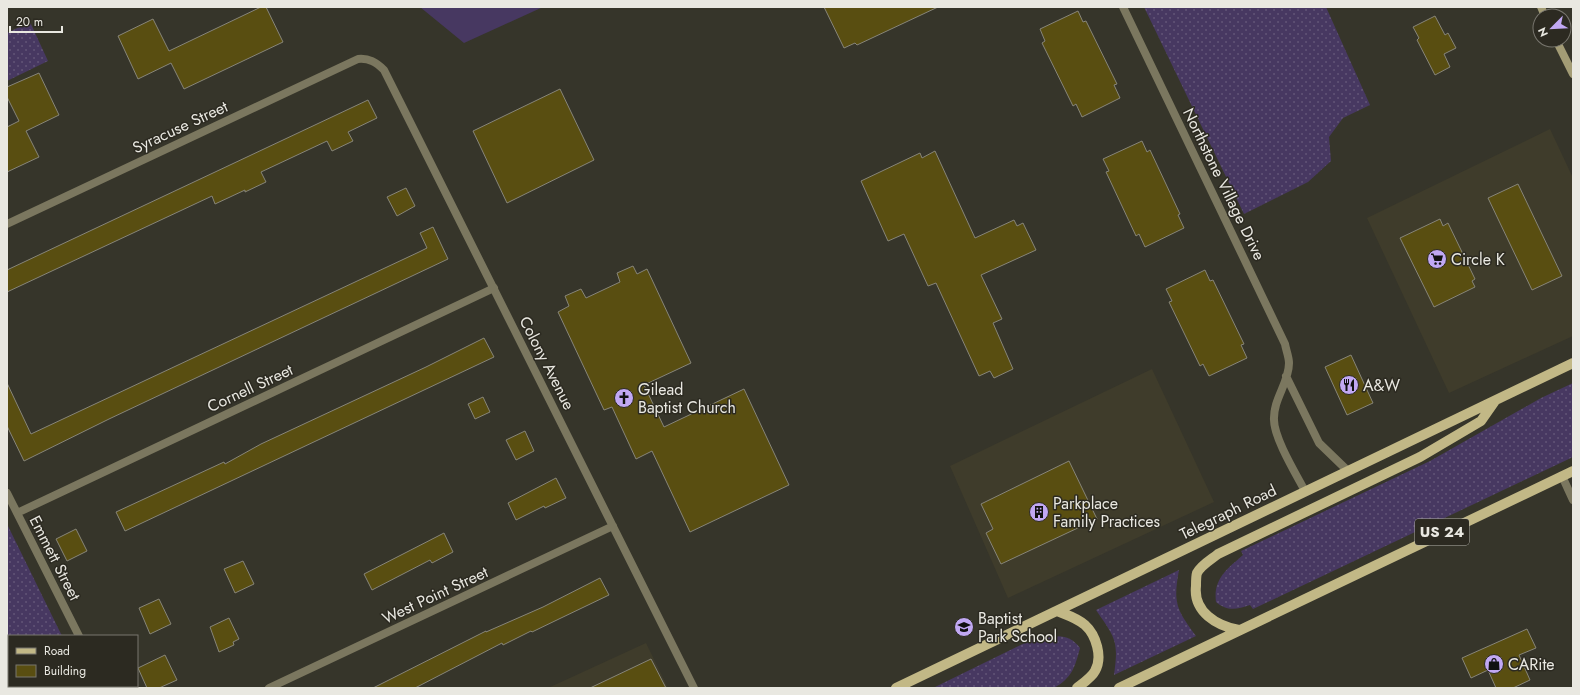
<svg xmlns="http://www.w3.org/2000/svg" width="1580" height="695" font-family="Jost,sans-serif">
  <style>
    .built { fill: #3f3c2b }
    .grass { fill: url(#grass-dots) }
    .garden { fill: #473861 }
    .building { fill: #594e11; stroke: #878579 }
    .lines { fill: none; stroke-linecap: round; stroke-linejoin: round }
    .minor { stroke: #7b775f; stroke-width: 8 }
    .secondary { stroke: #a39c75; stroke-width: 8 }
    .primary { stroke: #c2b886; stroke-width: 10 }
    .labels { text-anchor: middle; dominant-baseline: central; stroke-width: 3; stroke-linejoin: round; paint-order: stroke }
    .shield { fill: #2c2a21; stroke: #b0afa7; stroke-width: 1 }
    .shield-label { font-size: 15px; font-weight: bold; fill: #e9e8e1 }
    .street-label { font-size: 16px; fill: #e9e8e1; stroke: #2c2a21 }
    .poi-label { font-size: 16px; fill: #e9e8e1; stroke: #2c2a21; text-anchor: start }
  </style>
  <defs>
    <pattern id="grass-dots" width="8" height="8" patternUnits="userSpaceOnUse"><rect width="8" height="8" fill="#473861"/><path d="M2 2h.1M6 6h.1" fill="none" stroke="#625577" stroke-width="1.8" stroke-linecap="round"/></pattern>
  </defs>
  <rect width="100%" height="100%" fill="#36352a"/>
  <path class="built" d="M1550 129 1573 178V336L1449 393 1367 218Z
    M1152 369 1214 502 1008 598 950 466Z
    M646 643 668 688H548Z"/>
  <path class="grass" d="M1144 7H1326L1370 105 1343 118 1329 137 1331 161 1308 182 1244 214Z
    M30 22 48 61 7 81V33Z
    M1573 383V457L1253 609 1250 605C1237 609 1228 612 1216 602 1213 579 1227 569 1243 555L1241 551 1430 461 1541 398Z
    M7 524 62 636H9V686H87L88 688H7Z
    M1179 570C1173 603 1176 609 1196 636L1114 675C1119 640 1115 638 1096 610Z
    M1039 636 1041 640C1056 634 1070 634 1080 648 1075 667 1072 678 1054 688H933Z"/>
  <path class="garden" d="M420 7H543L464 43Z"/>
  <path class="building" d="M261 7H266L283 42 184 89 171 63 138 79 118 36 153 19 169 51Z
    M824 7H938L857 45 855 43 844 48Z
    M1078 11 1083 22 1086 21 1117 84 1114 85 1120 98 1082 117 1076 104 1073 106 1042 43 1045 41 1040 29Z
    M1435 16 1445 35 1448 33 1456 48 1444 54 1450 67 1435 75 1417 40 1419 38 1413 27Z
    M39 73 59 115 26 131 39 157 7 172V127L19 121 7 97V87Z
    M560 89 594 160 507 203 473 131Z
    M368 100 377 118 348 132 353 141 332 151 327 141 261 172 266 182 245 192V190L215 204 212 196 7 292V270Z
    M1142 141 1147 152 1150 150 1180 214 1178 215 1184 228 1145 247 1139 234 1136 236 1106 172 1109 171 1103 159Z
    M935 151 975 238 1014 220 1017 226 1023 223 1036 250 981 275 1002 319 993 323 1013 369 994 378 990 371 979 376 936 283 928 286 904 234 888 241 861 181 920 153 922 158Z
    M1518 184 1562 276 1532 290 1488 198Z
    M406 188 415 206 397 216 387 197Z
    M1440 219 1443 226 1448 223 1475 279 1472 281 1475 287 1434 307 1400 238Z
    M433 227 448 259 109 419 24 461 7 426V383L31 434 419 252 427 248 420 233Z
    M633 266 637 274 647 269 691 363 644 385 664 427 744 389 789 485 690 532 652 451 636 459 612 407 604 410 558 312 569 306 565 296 581 289 586 298 620 282 617 273Z
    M1205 270 1210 281 1213 280 1244 344 1241 345 1247 358 1209 376 1203 364 1200 366 1169 302 1172 301 1166 289Z
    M484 338 494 357 125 531 116 512 224 462 225 464 261 444 426 367Z
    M1351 355 1373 403 1347 415 1325 367Z
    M483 397 490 412 475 419 468 404Z
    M525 431 534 451 516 460 506 440Z
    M1069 461 1097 519 1001 564 986 533 993 529 981 504Z
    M556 478 566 498 545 508 544 506 516 520 508 503Z
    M76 529 87 551 67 561 56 539Z
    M444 533 453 552 432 563 430 560 372 590 364 574Z
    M243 561 254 584 235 593 224 569Z
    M600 578 609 595 561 618 532 632 531 631 503 645 502 643 415 688H373L486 631V632L543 607Z
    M159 599 171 624 150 634 139 608Z
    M229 618 239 639 233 642 234 645 219 652 210 627Z
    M1527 629 1536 648 1519 655 1530 680 1513 688H1496L1488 670 1471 678 1462 658Z
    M165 655 177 680 159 688H147L138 668Z
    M651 659 666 688H590Z"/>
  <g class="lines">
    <path class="minor" d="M1123 7 1285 344C1286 350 1289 357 1289 363 1289 383 1273 399 1274 420 1274 438 1296 474 1305 491
      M7 224 358 59C369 58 376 62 384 70L694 688
      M1286 376 1319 443 1348 471
      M1562 476 1573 500
      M7 493 79 636
      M17 513 494 288
      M104 686 105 688
      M269 688 613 526"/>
    <path class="secondary" d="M1541 7 1545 16
      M1556 40 1573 74"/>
    <path class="primary" d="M1057 611C1067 615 1077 618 1085 625 1096 635 1103 657 1095 671 1092 677 1082 684 1077 688
      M1239 630C1217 626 1193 612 1196 586 1196 582 1196 576 1197 573 1201 565 1212 559 1218 554L1420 457 1481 421 1495 401
      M896 688 1573 363
      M1119 688 1573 471"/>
  </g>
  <defs>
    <symbol id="supermarket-disc" viewBox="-11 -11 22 22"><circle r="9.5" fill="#c1a8f3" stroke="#2c2a21"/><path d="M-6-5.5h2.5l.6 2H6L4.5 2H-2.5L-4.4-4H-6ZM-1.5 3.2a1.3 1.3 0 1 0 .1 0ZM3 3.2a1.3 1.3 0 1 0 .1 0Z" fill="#111"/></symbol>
    <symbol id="restaurant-disc" viewBox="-11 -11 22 22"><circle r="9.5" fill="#c1a8f3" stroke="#2c2a21"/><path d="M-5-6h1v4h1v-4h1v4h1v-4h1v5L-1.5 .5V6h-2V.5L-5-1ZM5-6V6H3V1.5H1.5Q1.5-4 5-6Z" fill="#111"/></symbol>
    <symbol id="church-disc" viewBox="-11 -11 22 22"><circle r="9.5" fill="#c1a8f3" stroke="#2c2a21"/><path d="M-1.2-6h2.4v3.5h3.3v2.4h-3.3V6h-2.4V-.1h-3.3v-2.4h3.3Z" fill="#111"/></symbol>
    <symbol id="building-disc" viewBox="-11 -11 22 22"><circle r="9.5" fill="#c1a8f3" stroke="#2c2a21"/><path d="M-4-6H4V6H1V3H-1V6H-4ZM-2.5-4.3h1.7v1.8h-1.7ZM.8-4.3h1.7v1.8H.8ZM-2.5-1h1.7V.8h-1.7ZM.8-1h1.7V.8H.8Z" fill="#111"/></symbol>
    <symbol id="school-disc" viewBox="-11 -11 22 22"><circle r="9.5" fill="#c1a8f3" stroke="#2c2a21"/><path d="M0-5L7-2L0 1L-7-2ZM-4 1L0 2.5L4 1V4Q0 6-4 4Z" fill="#111"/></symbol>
    <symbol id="shop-disc" viewBox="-11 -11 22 22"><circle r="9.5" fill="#c1a8f3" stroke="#2c2a21"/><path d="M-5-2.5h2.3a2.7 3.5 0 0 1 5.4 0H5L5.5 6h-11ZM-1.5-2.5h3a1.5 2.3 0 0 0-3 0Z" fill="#111"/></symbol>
  </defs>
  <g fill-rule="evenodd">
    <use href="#supermarket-disc" x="1426" y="248" width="22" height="22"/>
    <use href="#restaurant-disc" x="1338" y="374" width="22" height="22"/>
    <use href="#church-disc" x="613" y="387" width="22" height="22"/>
    <use href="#building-disc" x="1028" y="501" width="22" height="22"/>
    <use href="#school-disc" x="953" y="616" width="22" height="22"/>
    <use href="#shop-disc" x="1483" y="653" width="22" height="22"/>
  </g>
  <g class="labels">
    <rect class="shield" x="1415" y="519" width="54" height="26" rx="3"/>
    <g class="shield-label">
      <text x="1442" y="532">US 24</text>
    </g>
    <g class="street-label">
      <text transform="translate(180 127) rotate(-25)">Syracuse Street</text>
      <text transform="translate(1224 184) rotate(64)">Northstone Village Drive</text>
      <text transform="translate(547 363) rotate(63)">Colony Avenue</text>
      <text transform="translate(250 388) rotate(-25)">Cornell Street</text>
      <text transform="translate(1228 512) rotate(-26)">Telegraph Road</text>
      <text transform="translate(55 558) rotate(63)">Emmett Street</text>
      <text transform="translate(435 595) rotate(-25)">West Point Street</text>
    </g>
    <g class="poi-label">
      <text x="1451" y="259">Circle K</text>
      <text x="1363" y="385">A&amp;W</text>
      <text x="638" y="389">Gilead<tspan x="638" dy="18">Baptist Church</tspan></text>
      <text x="1053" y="503">Parkplace<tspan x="1053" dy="18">Family Practices</tspan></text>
      <text x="978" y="618">Baptist<tspan x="978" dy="18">Park School</tspan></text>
      <text x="1508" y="664">CARite</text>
    </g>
  </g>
  <rect width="1580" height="695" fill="none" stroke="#e9e8e1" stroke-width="16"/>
  <rect x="8" y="635" width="130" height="52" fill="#2c2a21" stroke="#78766e"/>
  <rect x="16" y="648" width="20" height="6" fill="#c2b886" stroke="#78766e"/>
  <text x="44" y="655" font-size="12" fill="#e9e8e1">Road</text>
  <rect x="16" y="665" width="20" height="12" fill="#594e11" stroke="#78766e"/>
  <text x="44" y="675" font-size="12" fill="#e9e8e1">Building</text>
  <g transform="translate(1552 28) rotate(246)"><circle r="19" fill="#2c2a21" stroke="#78766e"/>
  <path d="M0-3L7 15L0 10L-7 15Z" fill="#c1a8f3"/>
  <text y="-6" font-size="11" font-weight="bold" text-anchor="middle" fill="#e9e8e1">N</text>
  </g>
  <path d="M10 26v6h52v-6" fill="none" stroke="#e9e8e1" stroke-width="2"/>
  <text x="16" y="26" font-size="12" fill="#e9e8e1" stroke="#2c2a21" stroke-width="3" paint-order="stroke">20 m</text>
</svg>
